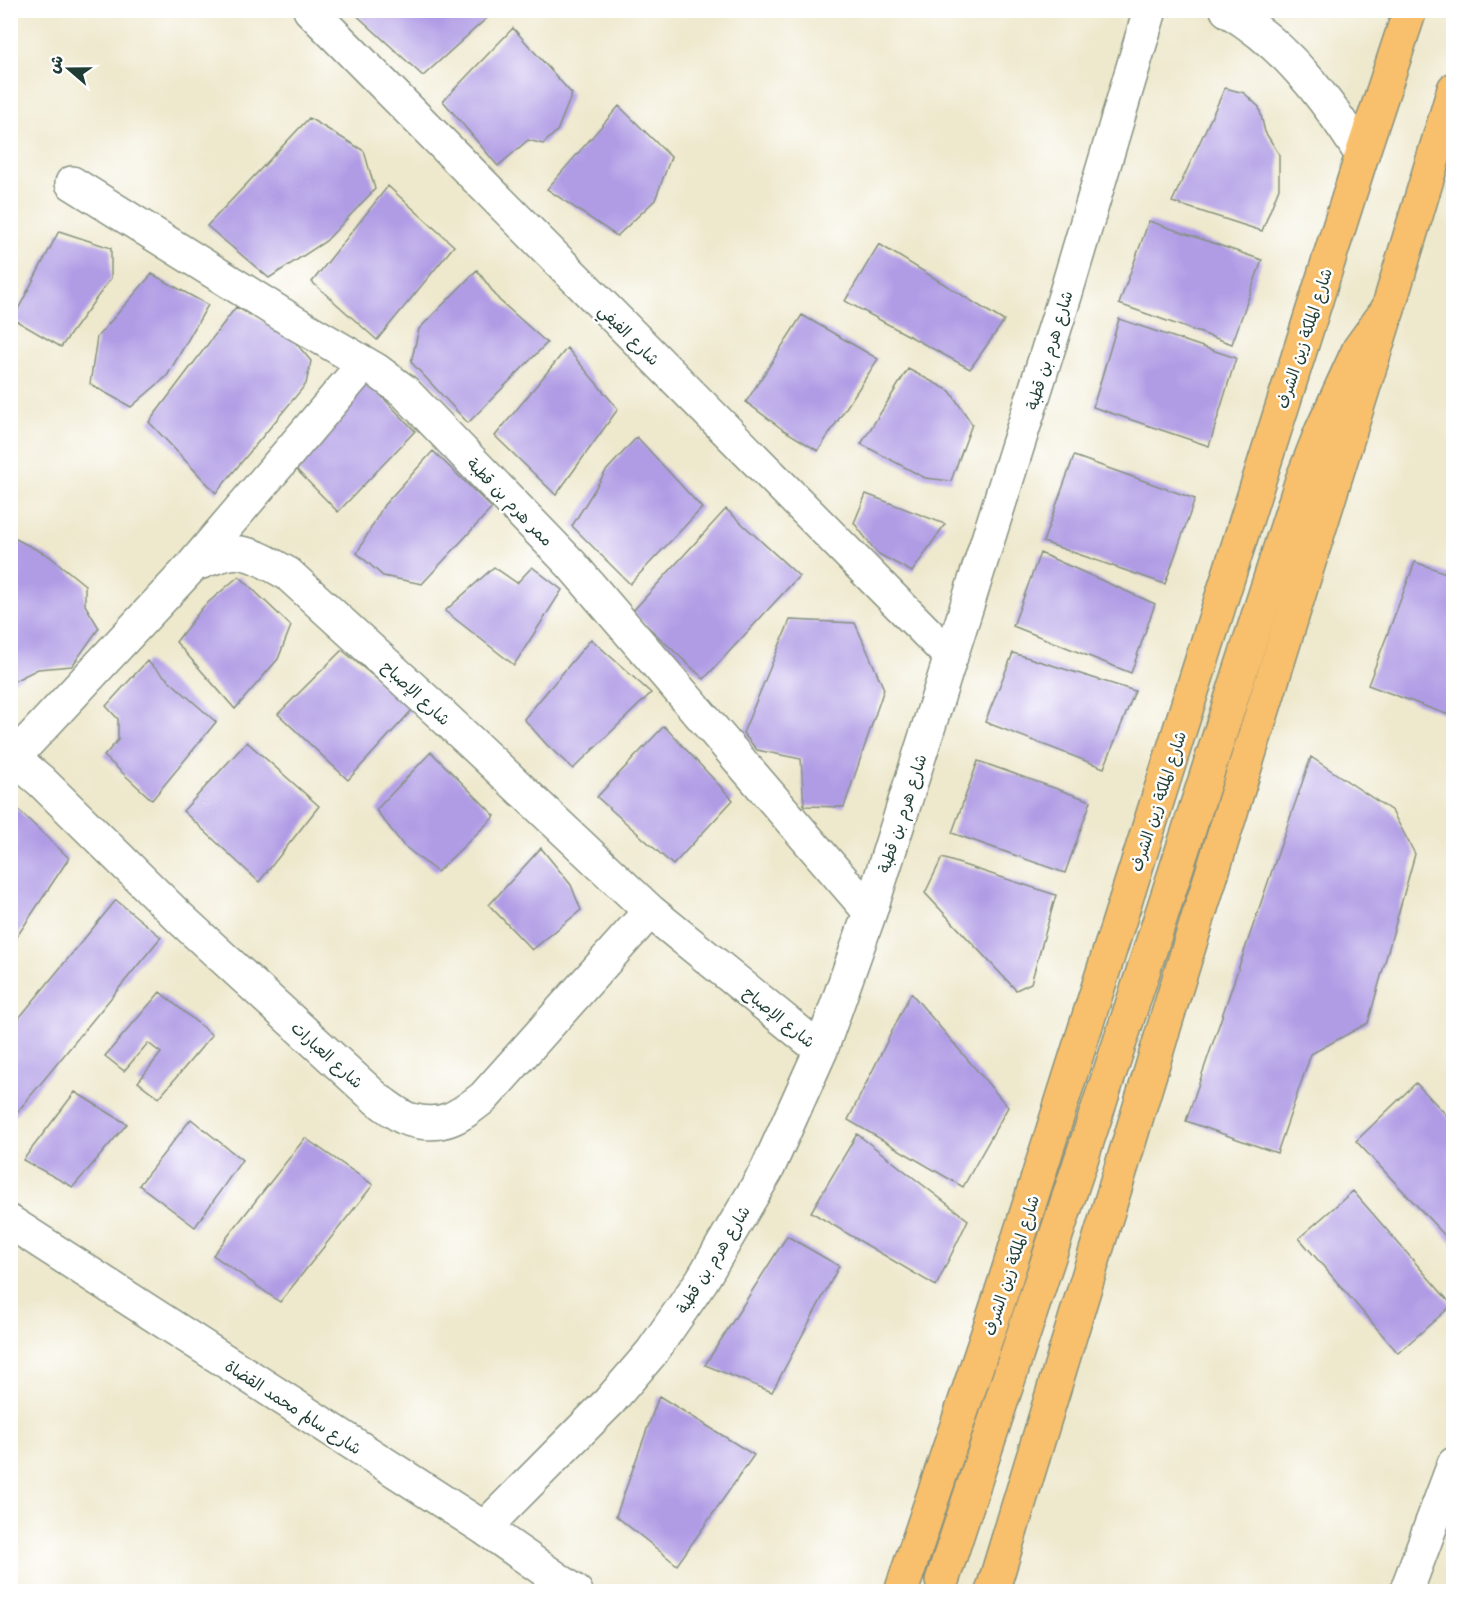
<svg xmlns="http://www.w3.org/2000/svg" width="1464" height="1602" font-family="'Playpen Sans','Playpen Sans Arabic',sans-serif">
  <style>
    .building { fill: #b09ce5 }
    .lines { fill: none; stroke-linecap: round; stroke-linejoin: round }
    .minor-casing { stroke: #869280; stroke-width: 36 }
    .major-casing { stroke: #869280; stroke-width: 36 }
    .highway-casing { stroke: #869280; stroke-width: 36 }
    .minor { stroke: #fff; stroke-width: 33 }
    .major { stroke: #f8bf6c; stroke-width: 33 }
    .highway { stroke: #f8bf6c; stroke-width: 33 }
    .labels { text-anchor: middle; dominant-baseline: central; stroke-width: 5; stroke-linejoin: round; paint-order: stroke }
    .street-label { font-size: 16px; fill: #1f3d34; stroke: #fff }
  </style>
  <rect width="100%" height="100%" fill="#fff"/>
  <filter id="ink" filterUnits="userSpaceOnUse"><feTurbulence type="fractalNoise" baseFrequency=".0167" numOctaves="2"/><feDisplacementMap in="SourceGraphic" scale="12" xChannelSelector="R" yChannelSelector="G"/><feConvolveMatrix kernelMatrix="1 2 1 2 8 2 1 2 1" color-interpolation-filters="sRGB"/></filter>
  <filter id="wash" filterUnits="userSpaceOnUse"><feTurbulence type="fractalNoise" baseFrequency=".008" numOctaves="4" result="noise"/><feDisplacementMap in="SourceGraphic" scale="24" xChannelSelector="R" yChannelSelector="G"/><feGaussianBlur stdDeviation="1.35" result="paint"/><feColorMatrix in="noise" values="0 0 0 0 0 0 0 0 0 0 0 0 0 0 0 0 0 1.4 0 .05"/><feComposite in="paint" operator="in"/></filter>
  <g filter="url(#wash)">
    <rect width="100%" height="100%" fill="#eee8cc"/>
    <g id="blocks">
      <path class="building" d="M351 10H479L489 16 423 76Z
        M513 28 572 94 557 131 543 144 528 140 498 166 443 101Z
        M1225 88 1244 93 1259 107 1265 132 1279 154V188L1262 231 1172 202Z
        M619 106 671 157 655 200 617 236 547 189Z
        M309 118 364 151 375 189 326 241 269 278 207 226Z
        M388 186 454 246 377 340 312 282Z
        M1149 221 1262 260 1232 344 1119 304Z
        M59 231 111 248V278L61 347 13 319Z
        M879 244 1004 321 970 369 845 301Z
        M477 270 499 300 547 343 468 423 411 362 419 329Z
        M152 274 208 305 167 376 131 407 90 384 97 337Z
        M236 307 290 336 311 361 306 384 216 493 149 422Z
        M802 315 878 359 818 451 782 429 746 402Z
        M1119 319 1236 358 1209 446 1093 407Z
        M567 348 618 409 556 495 495 436Z
        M908 369 950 391 972 424 951 481 925 478 861 444Z
        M366 380 415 431 338 512 292 465Z
        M637 437 702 508 630 584 572 526 606 471Z
        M433 451 492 508 422 584 383 576 357 553 384 505Z
        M1074 456 1195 499 1165 584 1043 542Z
        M866 494 945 524 912 572 877 553 854 523Z
        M726 509 799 576 704 679 632 612Z
        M10 536 49 556 85 585V605L99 628 72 666 38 669 10 683Z
        M1040 553 1155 604 1131 673 1013 626Z
        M1415 562 1454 576V717L1368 685Z
        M494 567 517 583 532 567 562 590 514 665 445 611Z
        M239 576 291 626 278 659 235 709 176 642 203 607Z
        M790 620 855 623 884 689 844 807 804 806 801 759 757 750 743 733Z
        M591 639 651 693 573 769 547 745 524 719Z
        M342 650 413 709 348 780 278 714Z
        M1013 653 1135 691 1104 768 985 722Z
        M147 661 216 722 152 800 104 756 118 740V719L106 706Z
        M664 726 733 800 673 865 597 797Z
        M247 742 319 806 259 882 183 811Z
        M431 752 495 816 437 872 403 845 376 810Z
        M1311 757 1392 811 1415 854 1368 1023 1311 1054 1277 1153 1186 1121Z
        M978 761 1091 801 1065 873 952 833Z
        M10 802 69 858 10 947Z
        M541 848 571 885 581 910 532 950 489 905Z
        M942 858 1056 895 1031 983 1016 990 925 893Z
        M116 900 161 937 10 1121V1029Z
        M160 992 212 1035 159 1098 138 1082 161 1053 148 1043 124 1071 105 1056Z
        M911 993 1008 1107 963 1187 848 1120Z
        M1416 1083 1454 1123V1240L1451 1242 1356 1141Z
        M75 1092 127 1124 73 1187 23 1160Z
        M191 1119 242 1160 195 1227 139 1185Z
        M857 1134 968 1220 936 1286 811 1212Z
        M305 1138 373 1185 280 1302 213 1255Z
        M1353 1191 1452 1305 1398 1353 1299 1238Z
        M787 1236 839 1266 772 1392 705 1365Z
        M659 1396 754 1455 677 1565 616 1516Z"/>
    </g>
  </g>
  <g filter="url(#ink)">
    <use href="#blocks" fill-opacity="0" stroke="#869280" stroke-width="1.5"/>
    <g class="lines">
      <defs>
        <path id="minor" d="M310 10 951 657
          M1227 10C1286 45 1326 98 1362 155
          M72 183 294 322 376 370 404 391 571 564 870 912
          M193 565 364 364
          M10 755 41 781 181 919 378 1100C387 1106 401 1118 411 1120 443 1129 460 1116 484 1097L650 911
          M14 757 193 565C205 561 218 555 230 553 250 550 272 565 288 574L443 716 650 911 821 1050
          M10 1222 484 1528 576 1592
          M484 1528 609 1402 652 1352 702 1280 767 1170 821 1050 870 912 1065 296 1150 10
          M1406 1592 1454 1464"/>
        <path id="major" d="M901 1592 999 1300 1362 155 1410 10
          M992 1592 1173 998 1388 309 1454 89"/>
        <path id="highway" d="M942 1581 1142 975 1302 480 1321 432 1359 349 1388 309"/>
      </defs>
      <use href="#minor" class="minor-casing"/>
      <use href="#major" class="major-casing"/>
      <use href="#highway" class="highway-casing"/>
      <use href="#minor" class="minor"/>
      <use href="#major" class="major"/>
      <use href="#highway" class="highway"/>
    </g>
  </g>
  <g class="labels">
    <g class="street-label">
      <text transform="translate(630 334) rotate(45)">شارع الفيفي</text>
      <text transform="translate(1303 338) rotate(-72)">شارع الملكة زين الشرف</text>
      <text transform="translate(1048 350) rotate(-73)">شارع هرم بن قطبة</text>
      <text transform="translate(511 501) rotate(46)">ممر هرم بن قطبة</text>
      <text transform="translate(417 692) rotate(43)">شارع الإصباح</text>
      <text transform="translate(1157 801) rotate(-72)">شارع الملكة زين الشرف</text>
      <text transform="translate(901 813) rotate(-72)">شارع هرم بن قطبة</text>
      <text transform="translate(780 1016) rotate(39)">شارع الإصباح</text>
      <text transform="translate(328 1054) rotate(42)">شارع العبارات</text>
      <text transform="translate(712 1259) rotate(-58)">شارع هرم بن قطبة</text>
      <text transform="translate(1010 1265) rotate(-72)">شارع الملكة زين الشرف</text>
      <text transform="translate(294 1406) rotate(33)">شارع سالم محمد القضاة</text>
    </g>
  </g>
  <rect width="1464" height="1602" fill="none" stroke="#fff" stroke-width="36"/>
  <g transform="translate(69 69) rotate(290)" stroke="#ffffff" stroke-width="4.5" paint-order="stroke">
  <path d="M0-4.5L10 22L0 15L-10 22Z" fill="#1f3d34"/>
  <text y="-9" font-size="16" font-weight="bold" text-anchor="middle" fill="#1f3d34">ش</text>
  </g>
</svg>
